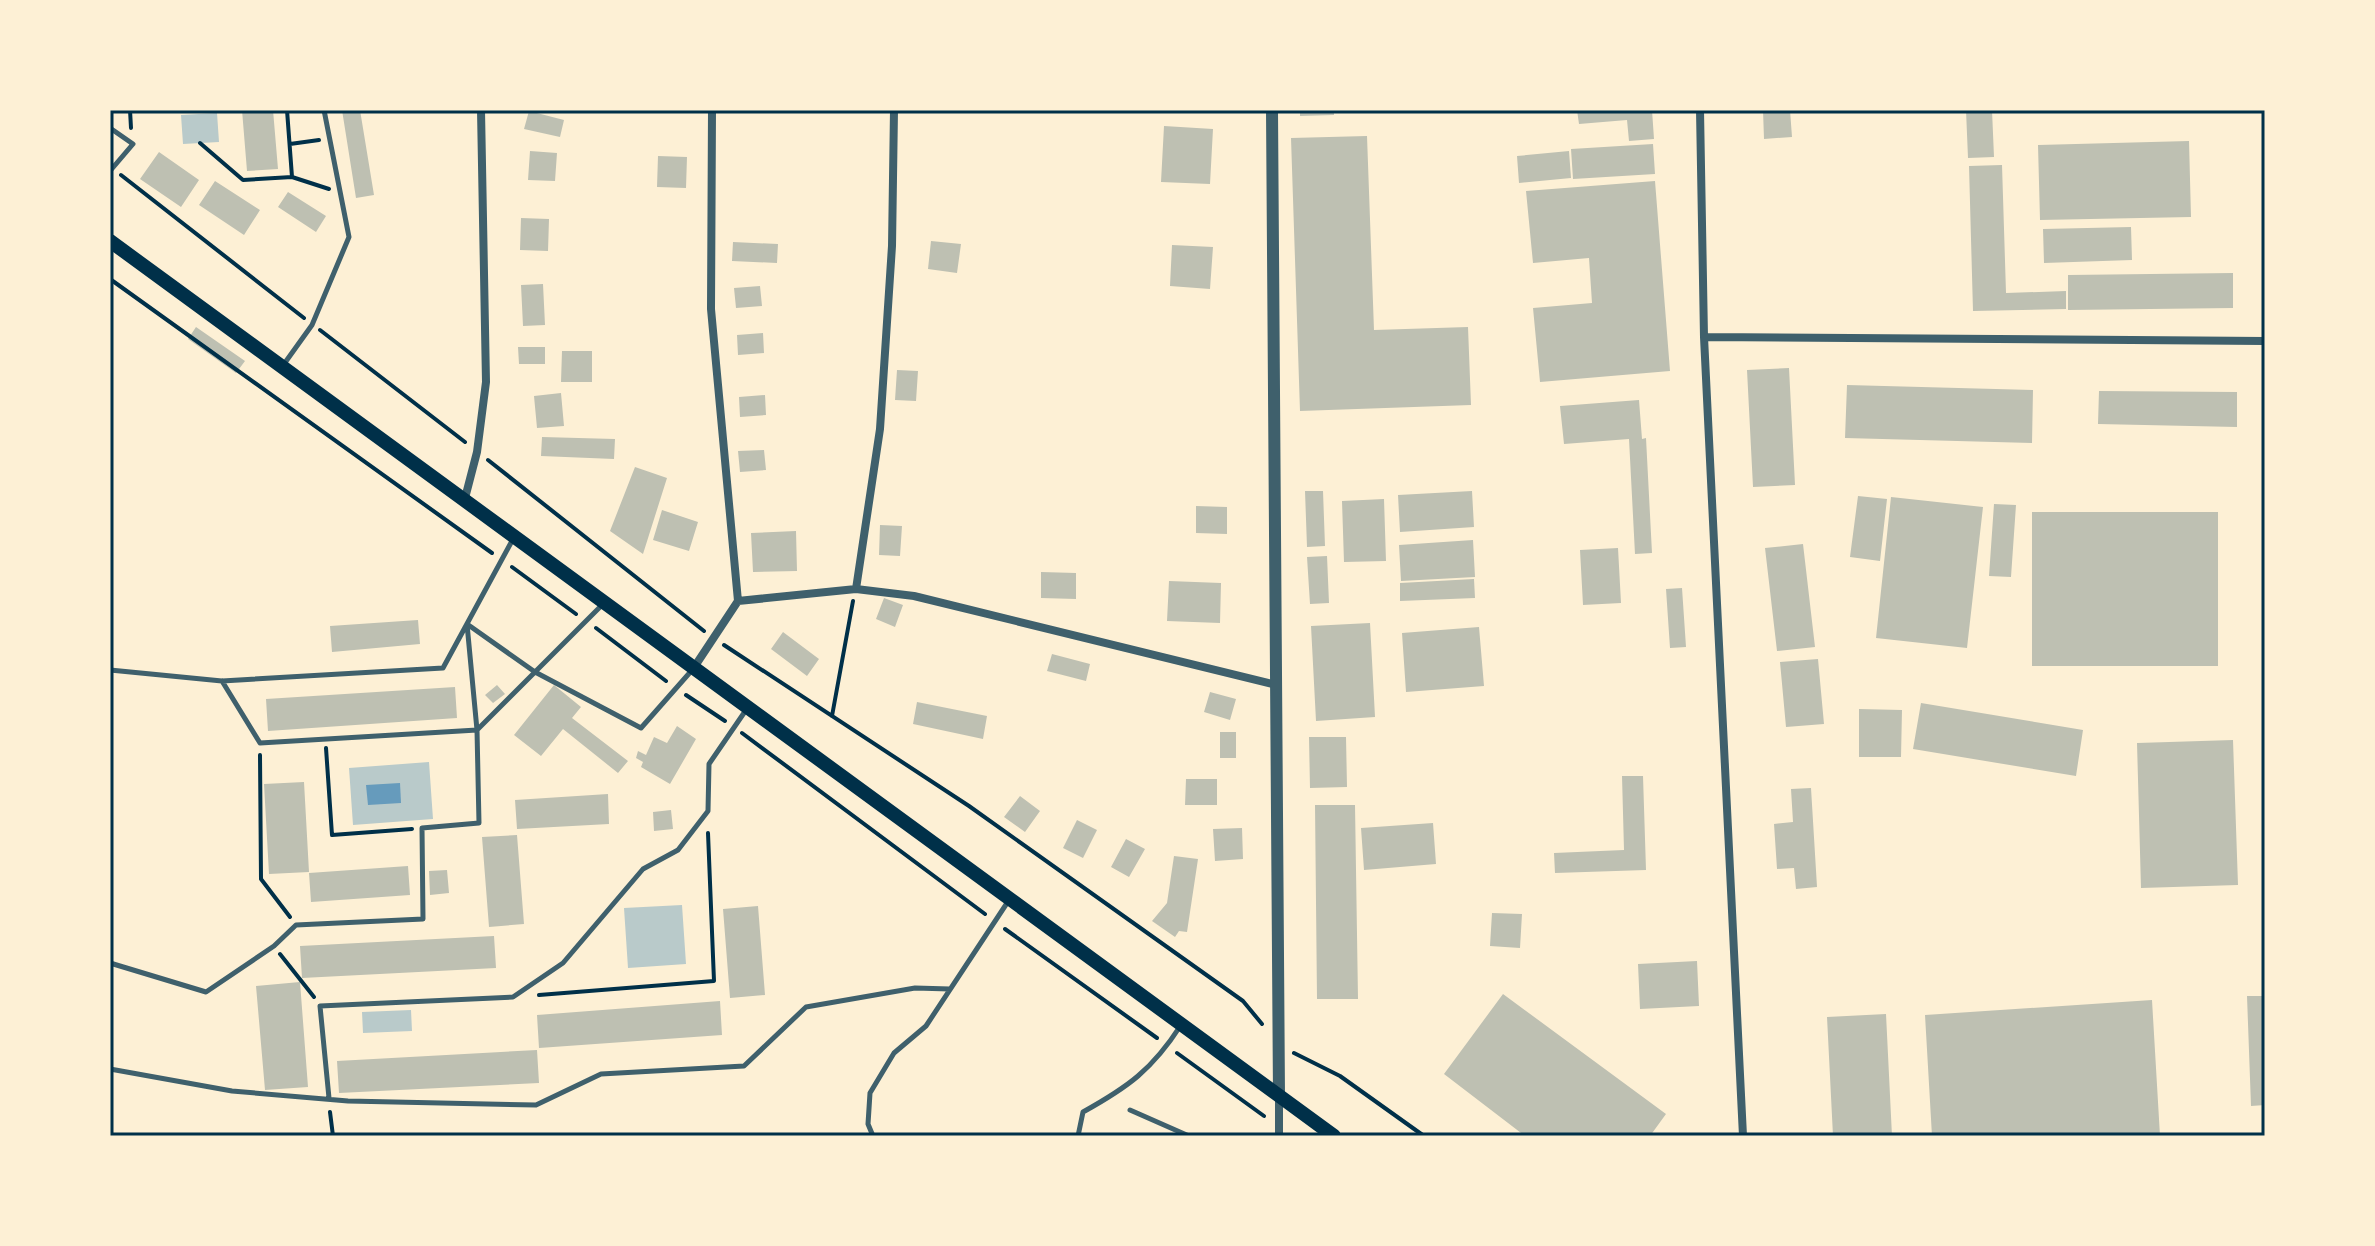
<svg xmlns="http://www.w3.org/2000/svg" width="2375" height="1246" font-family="Lora,serif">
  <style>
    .green { fill: #b9caca }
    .water { fill: #669bbc }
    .building { fill: #bec0b2 }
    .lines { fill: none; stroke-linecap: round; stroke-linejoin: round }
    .path { stroke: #003049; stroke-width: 4 }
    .service { stroke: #3f606c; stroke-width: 5 }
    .minor { stroke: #3f606c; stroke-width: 8 }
    .tertiary { stroke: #3f606c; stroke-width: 12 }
    .primary { stroke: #003049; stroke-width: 14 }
    .neatline { fill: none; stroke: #003049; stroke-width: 3 }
  </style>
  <rect width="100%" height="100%" fill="#fdf0d5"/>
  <path class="green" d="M217 113 219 142 183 144 181 115Z
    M429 762 433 819 353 825 349 768Z
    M682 905 686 964 628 968 624 908Z
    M411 1010 412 1031 363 1033 362 1012Z"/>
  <path class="water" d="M400 783 401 803 368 805 366 785Z"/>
  <path class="building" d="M242 110H273L278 169 247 171Z
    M342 110H360L374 195 356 198Z
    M1300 110H1334V115L1300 116Z
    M1577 110H1652L1654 139 1629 141 1627 120 1579 124Z
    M1763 110H1790L1792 137 1764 139Z
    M1966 110H1992L1994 157 1968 158Z
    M529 111 564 120 560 137 524 129Z
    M1164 126 1213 129 1210 184 1161 182Z
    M1367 136 1374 330 1468 327 1471 405 1300 411 1291 138Z
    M2189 141 2191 217 2040 220 2038 145Z
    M1653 144 1655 174 1573 179 1571 149Z
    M530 151 557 153 555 181 528 180Z
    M1569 151 1571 178 1519 183 1517 156Z
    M159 152 199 180 181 207 140 179Z
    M658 156 687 157 686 188 657 187Z
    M2002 165 2006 293 2066 291V309L1973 311 1969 166Z
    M215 181 260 210 244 235 199 205Z
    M1655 181 1670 371 1540 382 1533 308 1592 303 1589 258 1533 263 1526 191Z
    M288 192 326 216 316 232 278 207Z
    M521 218 549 219 548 251 520 250Z
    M2131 227 2132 260 2044 263 2043 229Z
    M931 241 961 244 957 273 928 269Z
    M733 242 778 244 777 263 732 261Z
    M1172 245 1213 247 1210 289 1170 286Z
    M2233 273V308L2068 310V275Z
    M543 284 545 325 523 326 521 285Z
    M760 286 762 306 736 308 734 288Z
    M196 327 245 361 236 373 188 339Z
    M763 333 764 353 738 355 737 335Z
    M518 347H545V364H519Z
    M562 351H592V382H561Z
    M1789 368 1795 485 1753 487 1747 370Z
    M897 370 918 371 916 401 895 400Z
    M1847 385 2033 390 2032 443 1845 438Z
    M2099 391 2237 392V427L2098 424Z
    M561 393 564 426 537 428 534 396Z
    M765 395 766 415 740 417 739 397Z
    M1639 400 1642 439 1646 438 1652 553 1635 554 1629 439 1564 444 1560 406Z
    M542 437 615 439 614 459 541 456Z
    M764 450 766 470 740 472 738 451Z
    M635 467 667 478 643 554 610 531Z
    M1305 491H1323L1325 546 1307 547Z
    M1472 491 1474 527 1400 532 1398 495Z
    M1858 496 1887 499 1880 561 1850 557Z
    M1891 497 1983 507 1967 648 1876 638Z
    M1384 499 1386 561 1344 562 1342 501Z
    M1994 504 2016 505 2011 577 1989 576Z
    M1196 506 1227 507V534L1196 533Z
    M662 510 698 522 689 551 653 540Z
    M2032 512H2218V666H2032Z
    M880 525 902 526 900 556 879 555Z
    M796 531 797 571 753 572 751 533Z
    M1473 540 1475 577 1401 581 1399 545Z
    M1803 544 1815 647 1777 651 1765 548Z
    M1618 548 1621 603 1583 605 1580 550Z
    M1327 556 1329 603 1310 604 1307 557Z
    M1041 572 1076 573V599L1041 598Z
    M1474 579 1475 598 1400 601V583Z
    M1169 581 1221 583 1220 623 1167 621Z
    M1682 588 1686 647 1670 648 1666 589Z
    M884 598 903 605 895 627 876 619Z
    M418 620 420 644 332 652 330 626Z
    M1370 623 1375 717 1316 721 1311 626Z
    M1479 627 1484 686 1406 692 1402 633Z
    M783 632 819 659 807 676 771 649Z
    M1052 654 1090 664 1086 681 1047 671Z
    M1818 659 1824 724 1786 727 1780 662Z
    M497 685 505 694 493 703 485 695Z
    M554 685 581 707 572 718 628 761 618 773 563 729 541 756 514 735Z
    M455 687 457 718 268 731 266 699Z
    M1210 692 1236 699 1230 720 1204 712Z
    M917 702 987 716 983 739 913 724Z
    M1921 703 2083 730 2076 776 1913 749Z
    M1859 709 1902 710 1901 757H1859Z
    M677 726 696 739 670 784 641 767 643 762 636 758 638 751 646 755 654 737 667 743Z
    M1220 732H1236V758H1220Z
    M1309 737H1346L1347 787 1310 788Z
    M2233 740 2238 885 2141 888 2137 743Z
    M1622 776H1643L1646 870 1555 873 1554 853 1624 850Z
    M1186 779H1217V805H1185Z
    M304 782 309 872 269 874 264 784Z
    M1811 788 1817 887 1796 889 1794 868 1777 869 1774 824 1793 822 1791 789Z
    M608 794 609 824 517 829 515 800Z
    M1020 796 1040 811 1025 832 1004 817Z
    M1315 805H1355L1358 999H1317Z
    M671 810 673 829 654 831 653 812Z
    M1077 820 1097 830 1083 858 1063 848Z
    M1433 823 1436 864 1364 870 1361 828Z
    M1242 828 1243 859 1215 861 1213 829Z
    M517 835 524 924 489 927 482 837Z
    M1126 839 1145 849 1129 877 1111 867Z
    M1174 856 1198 859 1187 932 1179 931 1175 937 1152 921 1167 903Z
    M408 866 410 895 311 902 309 873Z
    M447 870 449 893 430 895 429 871Z
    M758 906 765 995 730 998 723 909Z
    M1492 913 1522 914 1520 948 1490 946Z
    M494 936 496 968 302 978 300 946Z
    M1697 961 1699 1006 1640 1009 1638 964Z
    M300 982 308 1087 265 1090 256 986Z
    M1503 994 1666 1114 1650 1136H1525L1444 1074Z
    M2247 996H2265V1105L2251 1106Z
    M2152 1000 2160 1136H1932L1925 1015Z
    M720 1001 722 1035 539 1048 537 1015Z
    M1886 1014 1892 1136H1833L1827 1017Z
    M537 1050 539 1083 339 1093 337 1061Z"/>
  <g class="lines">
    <path class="path" d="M130 110 131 128
      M287 110 292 177 329 189
      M200 143 243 180 292 177
      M290 144 319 140
      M121 175 304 318
      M110 279 492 553
      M320 330 465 442
      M488 460 704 631
      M512 567 576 614
      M596 628 666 681
      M724 645 969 806 1243 1001 1262 1024
      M686 695 725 721
      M832 716 853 601
      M742 733 985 914
      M326 748 332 835 412 829
      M260 755 261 879 290 917
      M1005 929 1157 1038
      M280 954 314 997
      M539 995 714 981 708 833
      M1177 1053 1264 1116
      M1294 1053 1340 1076 1424 1136
      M330 1112 333 1136"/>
    <path class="service" d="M110 128 133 144 110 171
      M284 364 312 325 349 237 324 110
      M467 624 535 672 641 728 693 669
      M110 670 222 681 443 668 513 539
      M222 681 260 743 477 730 467 624
      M110 963 206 992 274 946 296 925 423 919 422 828 479 823 477 730 603 604
      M110 1069 232 1091 348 1101 536 1105 601 1074 744 1066 806 1007 915 988 950 989
      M329 1098 320 1006 513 997 563 963 643 869 678 850 708 811 709 764 746 710
      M1130 1110 1189 1136
      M873 1136 868 1124 870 1093 894 1053 926 1026 1009 900
      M1078 1136 1083 1112C1128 1087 1152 1070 1181 1025"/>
    <path class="minor" d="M1700 110 1704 337 1743 1136
      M1704 337 2265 341
      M464 502 477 452 486 382 481 110
      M856 589 880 429 892 246 894 110
      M738 601 856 589 914 596 1277 685
      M693 669 738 601 711 309 712 110
      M1279 1097V1136"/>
    <path class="tertiary" d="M1272 110 1279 1096"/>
    <path class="primary" d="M110 241 1334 1136"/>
  </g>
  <rect width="2375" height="1246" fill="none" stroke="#fdf0d5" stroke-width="224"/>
  <rect x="112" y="112" width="2151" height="1022" class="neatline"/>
</svg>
